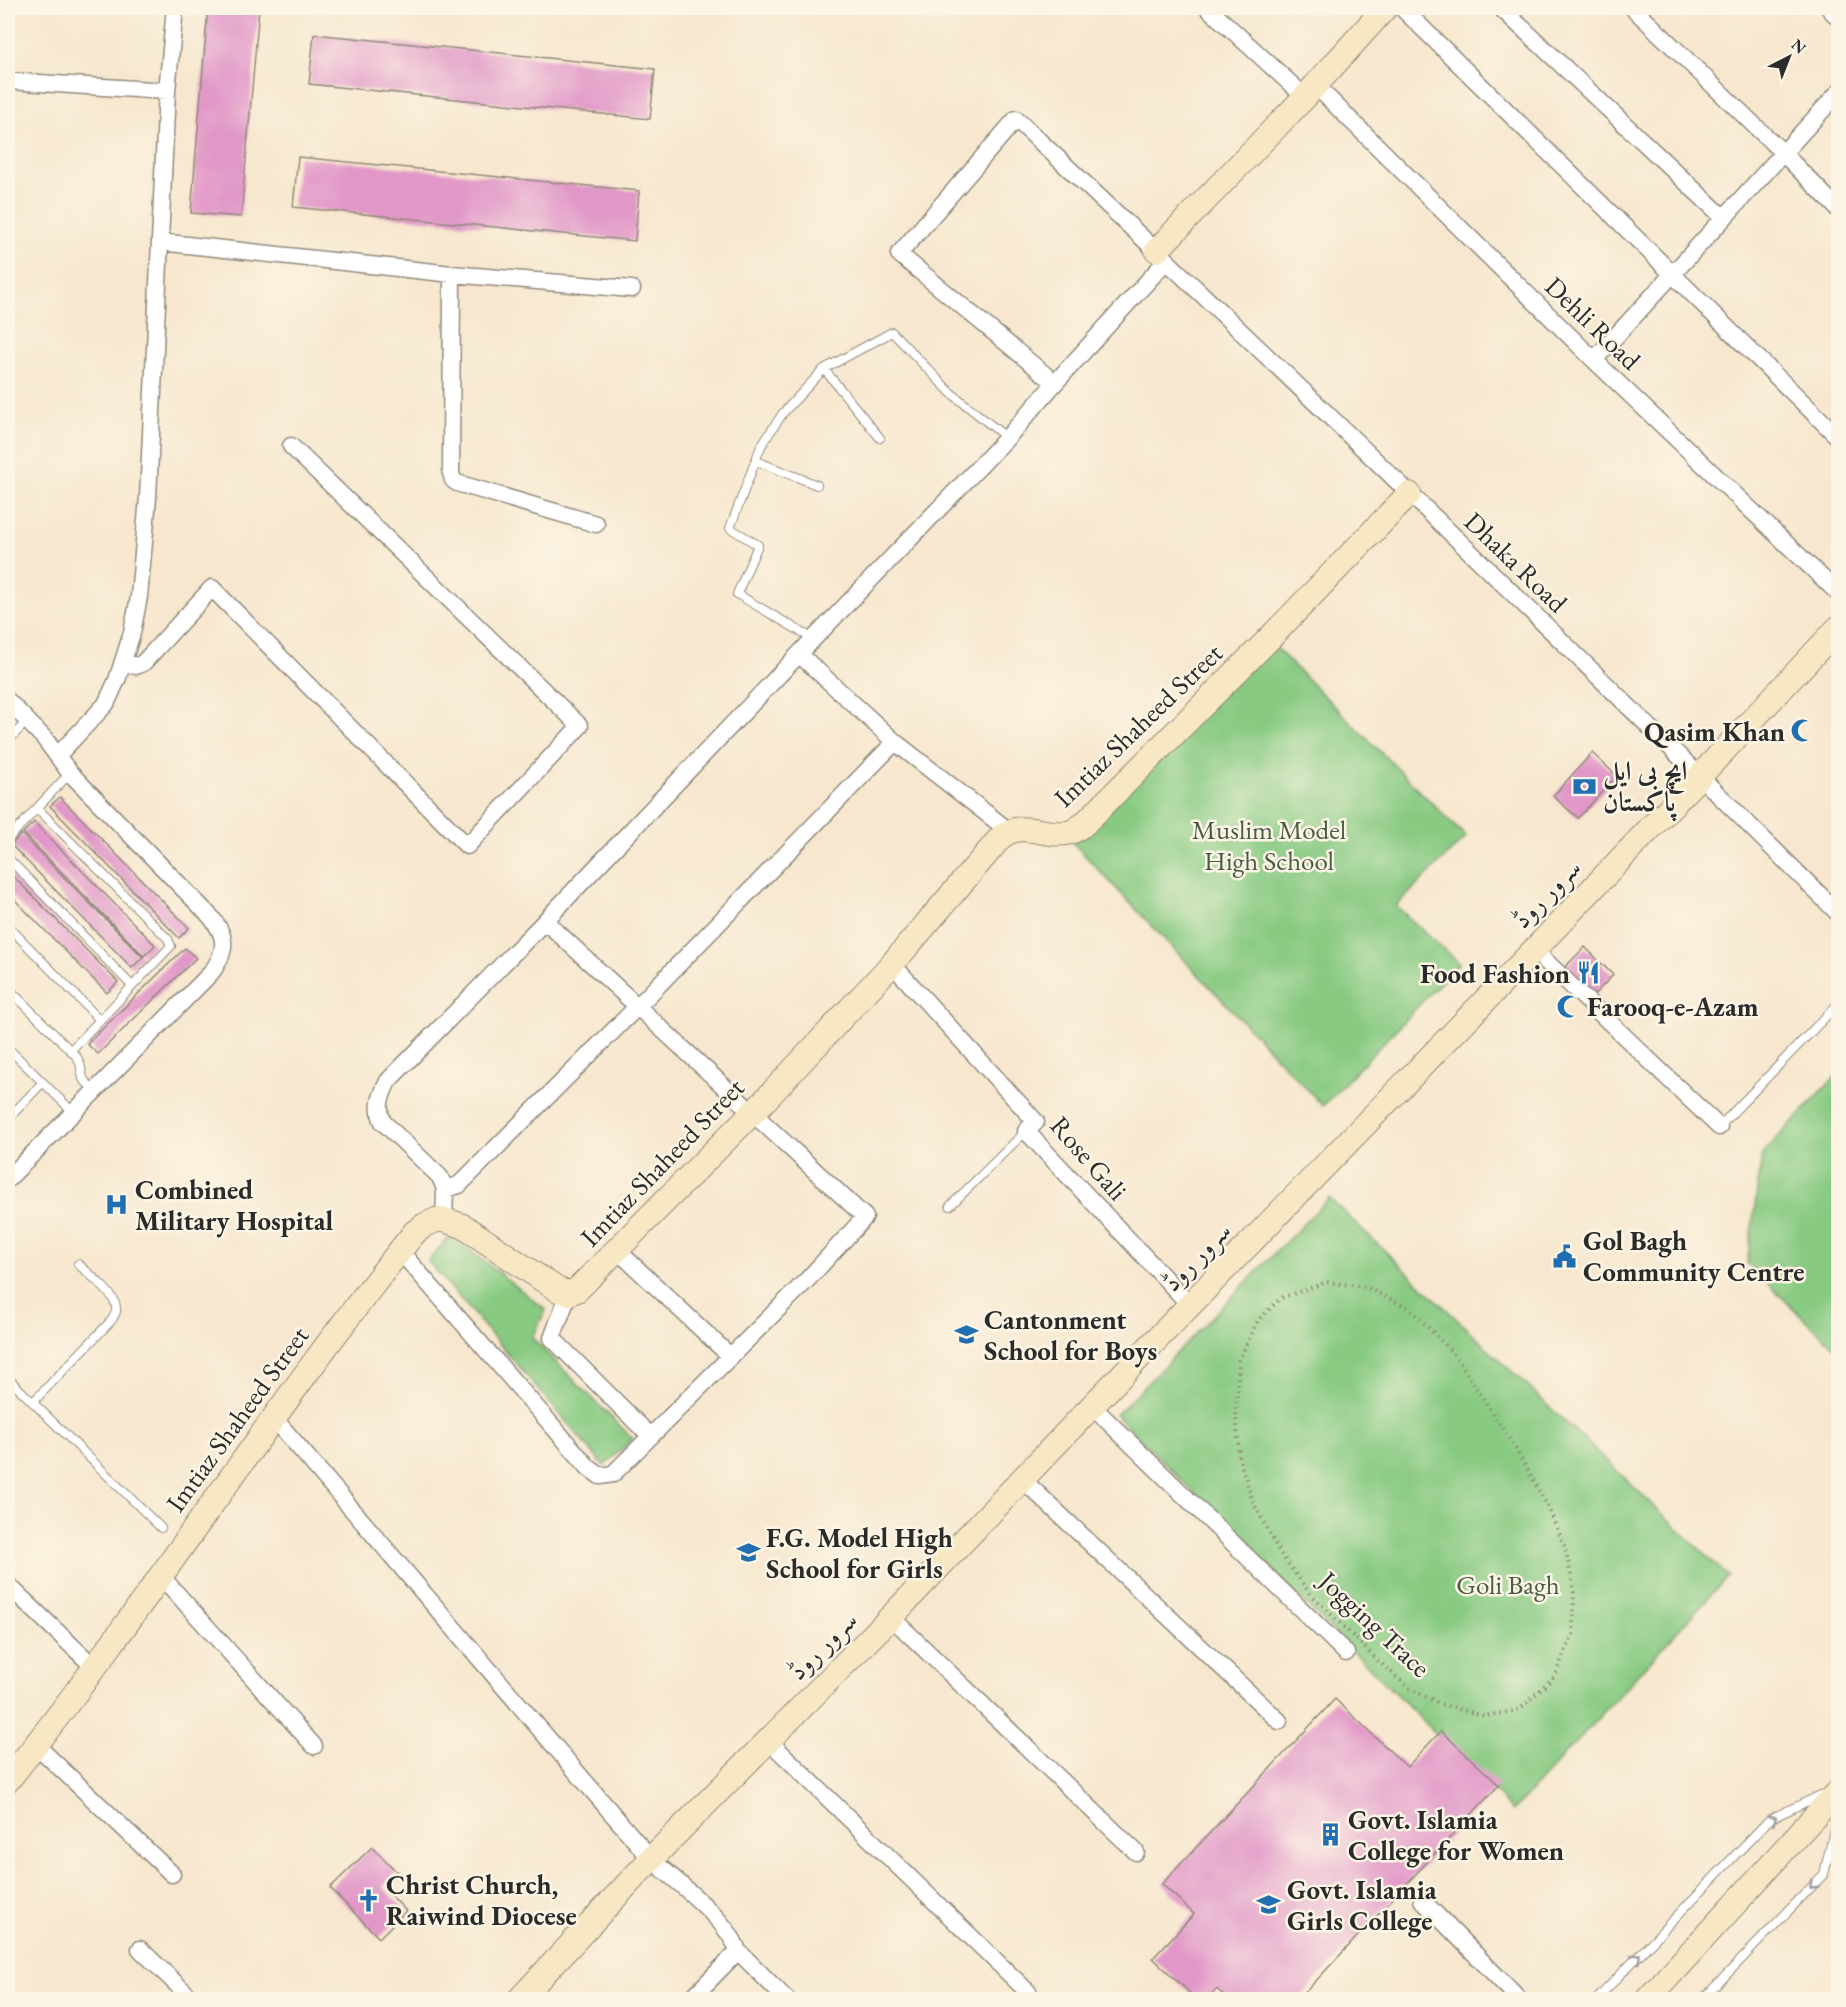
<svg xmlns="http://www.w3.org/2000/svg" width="1846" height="2007" font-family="'EB Garamond',Amiri,serif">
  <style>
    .green { fill: #88ca82; stroke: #5a7a56; stroke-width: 1.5 }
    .building { fill: #e198c8 }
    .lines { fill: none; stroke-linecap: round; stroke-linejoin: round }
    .lane-casing { stroke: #91897c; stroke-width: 10 }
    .street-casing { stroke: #91897c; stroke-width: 19 }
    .secondary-casing { stroke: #91897c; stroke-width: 26 }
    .path { stroke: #91897c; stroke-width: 4; stroke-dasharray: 1.5 4.5; stroke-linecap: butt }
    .lane { stroke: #fff; stroke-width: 8 }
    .street { stroke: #fff; stroke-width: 16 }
    .secondary { stroke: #f7e8c3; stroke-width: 24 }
    .oneway { stroke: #a0a0a0 }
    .labels { text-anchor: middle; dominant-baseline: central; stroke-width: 5; stroke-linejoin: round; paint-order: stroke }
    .street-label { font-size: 27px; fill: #2b2b2b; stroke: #fcf5e5 }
    .poi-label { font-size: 27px; font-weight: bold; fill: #2b2b2b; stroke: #fcf5e5; text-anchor: start }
    .park-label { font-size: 27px; fill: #475b45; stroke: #fcf5e5 }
  </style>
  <rect width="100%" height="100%" fill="#fcf5e5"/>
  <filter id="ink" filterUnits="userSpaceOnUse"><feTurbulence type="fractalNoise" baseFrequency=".0167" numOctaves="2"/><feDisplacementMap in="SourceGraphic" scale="12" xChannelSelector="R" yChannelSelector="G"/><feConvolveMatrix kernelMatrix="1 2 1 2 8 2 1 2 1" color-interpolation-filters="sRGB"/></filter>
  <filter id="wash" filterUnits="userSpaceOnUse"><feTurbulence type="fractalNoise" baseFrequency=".008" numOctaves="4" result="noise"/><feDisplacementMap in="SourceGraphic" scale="24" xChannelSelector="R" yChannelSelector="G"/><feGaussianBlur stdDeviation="1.35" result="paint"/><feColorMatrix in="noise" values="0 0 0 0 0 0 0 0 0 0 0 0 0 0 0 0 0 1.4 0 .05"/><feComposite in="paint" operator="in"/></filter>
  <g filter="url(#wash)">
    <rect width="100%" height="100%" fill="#f7e7ce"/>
    <path class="green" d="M1272 644 1466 837 1396 906 1459 963 1323 1106 1073 843Z
      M1838 1074V1351L1747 1264 1762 1154Z
      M1329 1198 1728 1576 1513 1811 1116 1415Z
      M451 1235 546 1310 532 1338 633 1439 604 1466 428 1261Z"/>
    <g id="blocks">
      <path class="building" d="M208 8H259L241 217 191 213Z
        M314 34 655 69 650 119 309 84Z
        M298 157 639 191 635 241 293 207Z
        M1592 753 1617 776 1578 818 1553 796Z
        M60 797 189 928 179 938 50 806Z
        M34 822 155 945 144 956 23 833Z
        M21 834 143 957 132 968 11 845Z
        M8 871 118 982 107 993 8 893Z
        M1585 947 1613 975 1591 998 1562 970Z
        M185 948 196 958 98 1054 87 1044Z
        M1335 1699 1407 1767 1441 1731 1499 1785 1298 2000H1228L1217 1989 1207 2000H1197L1153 1958 1194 1914 1162 1884Z
        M372 1847 397 1872 383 1887 406 1911 379 1938 330 1888Z"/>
    </g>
  </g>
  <g filter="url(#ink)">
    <use href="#blocks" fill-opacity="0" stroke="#91897c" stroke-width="1.5"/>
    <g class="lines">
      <defs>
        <path id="lane" d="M824 369 880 438
          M756 461 817 485
          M815 640 737 594 758 545 730 528 761 446 783 413 824 369 892 332 950 392 1007 438
          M8 741 28 720
          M37 808 168 939 171 946 71 1050
          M8 839 70 773
          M8 858 132 986
          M8 926 100 1020
          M8 988 76 1056 80 1063 83 1079 94 1090
          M8 1048 73 1112
          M8 1119 42 1083
          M1719 1127 1838 1004
          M950 1206 1026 1131
          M8 1378 161 1528
          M33 1402 111 1321C114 1316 117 1313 116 1307 116 1295 88 1273 78 1264
          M1596 2000 1770 1819 1825 1793
          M1702 2000 1824 1874 1838 1812"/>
        <path id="street" d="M1208 8 1305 97
          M1402 8 1838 437
          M1501 8 1724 218
          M1633 8 1783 153 1838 209
          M1829 8 1838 18
          M8 81 167 91
          M1315 85 1594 360 1838 593
          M160 242 452 274 632 289
          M452 274 451 473 453 480 457 483 596 524
          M1594 360 1838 93
          M1055 383 899 254 1016 119C1294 379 1568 645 1838 913
          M123 662 136 666 143 663 212 588 467 846 580 726 291 446
          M8 701 44 738 70 773 210 916C228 937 227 951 211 973L8 1179
          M58 755 106 704 117 680 132 633 139 597 148 498 167 91 175 8
          M1009 831 895 742 799 654 1007 438 1055 383 1167 260
          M1534 950 1719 1127
          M892 964 1036 1122 1026 1131 1190 1305
          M445 1189 459 1185 638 1006 895 742
          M444 1220 445 1189 440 1177 383 1122C376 1106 381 1096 388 1081L545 921 799 654
          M617 1250 730 1356
          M400 1251 589 1468 600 1476 613 1474 808 1279 865 1217 545 921
          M569 1293 552 1338 650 1436
          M1092 1406 1346 1653
          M273 1417 651 1859C677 1882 728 1920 738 1951L690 2000
          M1022 1479 1279 1721
          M161 1576 314 1746
          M8 1585 94 1667
          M891 1617 1136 1852
          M769 1741 1029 1993
          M36 1745 172 1874
          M1422 1900 1520 2000
          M140 1949 193 2000
          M738 1951 787 2000"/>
        <path id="secondary" d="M1157 250 1305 97 1385 8
          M8 1780C150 1603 271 1409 415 1232L425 1225 436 1220H444L463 1226 558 1290 569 1293 577 1290 768 1097 892 964 1001 837C1023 819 1046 839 1071 832 1075 831 1079 827 1083 825L1267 641 1409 494
          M519 2000 651 1859 891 1617 1092 1406 1534 950 1700 776 1838 628
          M1647 2000 1838 1791"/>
      </defs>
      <use href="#lane" class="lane-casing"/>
      <use href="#street" class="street-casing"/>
      <use href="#secondary" class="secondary-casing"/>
      <path class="path" d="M1327 1282 1366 1287 1410 1309 1455 1355 1514 1446 1548 1507 1565 1547 1574 1590 1573 1634 1554 1677 1519 1710 1485 1716 1440 1704 1409 1688 1373 1656 1308 1591 1280 1553 1253 1502 1239 1458 1236 1411 1239 1360 1258 1320 1281 1298Z"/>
      <use href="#lane" class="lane"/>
      <use href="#street" class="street"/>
      <use href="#secondary" class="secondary"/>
    </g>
    <defs><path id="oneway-chevron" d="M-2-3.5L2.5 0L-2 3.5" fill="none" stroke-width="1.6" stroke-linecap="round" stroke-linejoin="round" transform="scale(1.5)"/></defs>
    <g class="oneway">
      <use href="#oneway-chevron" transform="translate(1773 1819) rotate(-32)"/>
      <use href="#oneway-chevron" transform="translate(1813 1885) rotate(134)"/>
      <use href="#oneway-chevron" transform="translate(1637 1957) rotate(-46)"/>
    </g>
  </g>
  <defs>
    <symbol id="mosque-bare" viewBox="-9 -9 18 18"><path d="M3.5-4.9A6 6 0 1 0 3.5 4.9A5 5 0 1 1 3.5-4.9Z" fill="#1f6fb2" stroke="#fcf5e5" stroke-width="2.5" paint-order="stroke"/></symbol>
    <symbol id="bank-bare" viewBox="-9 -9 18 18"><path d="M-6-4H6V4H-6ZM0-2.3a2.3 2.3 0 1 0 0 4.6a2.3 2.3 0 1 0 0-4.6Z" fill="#1f6fb2" stroke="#fcf5e5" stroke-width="2.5" paint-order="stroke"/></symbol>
    <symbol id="restaurant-bare" viewBox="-9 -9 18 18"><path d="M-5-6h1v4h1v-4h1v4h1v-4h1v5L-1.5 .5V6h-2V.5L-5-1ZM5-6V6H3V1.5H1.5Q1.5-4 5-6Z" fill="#1f6fb2" stroke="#fcf5e5" stroke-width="2.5" paint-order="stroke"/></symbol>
    <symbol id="hospital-bare" viewBox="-9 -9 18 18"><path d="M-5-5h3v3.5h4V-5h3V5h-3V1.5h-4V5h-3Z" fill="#1f6fb2" stroke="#fcf5e5" stroke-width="2.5" paint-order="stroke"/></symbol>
    <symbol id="civic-bare" viewBox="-9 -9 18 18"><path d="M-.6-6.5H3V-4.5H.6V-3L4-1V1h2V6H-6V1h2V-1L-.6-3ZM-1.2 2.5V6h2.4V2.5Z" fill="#1f6fb2" stroke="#fcf5e5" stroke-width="2.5" paint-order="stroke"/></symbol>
    <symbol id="school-bare" viewBox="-9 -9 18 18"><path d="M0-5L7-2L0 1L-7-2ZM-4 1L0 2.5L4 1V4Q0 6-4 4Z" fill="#1f6fb2" stroke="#fcf5e5" stroke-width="2.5" paint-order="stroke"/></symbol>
    <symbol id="building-bare" viewBox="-9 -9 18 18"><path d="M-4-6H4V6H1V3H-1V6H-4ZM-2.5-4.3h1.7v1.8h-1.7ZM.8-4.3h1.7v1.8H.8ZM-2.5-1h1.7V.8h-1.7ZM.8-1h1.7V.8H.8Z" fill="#1f6fb2" stroke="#fcf5e5" stroke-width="2.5" paint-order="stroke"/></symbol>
    <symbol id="church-bare" viewBox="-9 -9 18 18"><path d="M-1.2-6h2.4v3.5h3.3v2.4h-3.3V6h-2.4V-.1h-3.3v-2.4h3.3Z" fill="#1f6fb2" stroke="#fcf5e5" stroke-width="2.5" paint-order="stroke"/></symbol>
  </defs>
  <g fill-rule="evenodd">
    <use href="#mosque-bare" x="1786" y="714" width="33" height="33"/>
    <use href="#bank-bare" x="1568" y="770" width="33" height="33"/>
    <use href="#restaurant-bare" x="1572" y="956" width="33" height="33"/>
    <use href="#mosque-bare" x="1552" y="990" width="33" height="33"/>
    <use href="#hospital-bare" x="100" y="1188" width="33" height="33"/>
    <use href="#civic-bare" x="1548" y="1240" width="33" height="33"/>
    <use href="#school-bare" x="950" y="1318" width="33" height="33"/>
    <use href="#school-bare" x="732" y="1536" width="33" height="33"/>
    <use href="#building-bare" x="1314" y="1818" width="33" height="33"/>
    <use href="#church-bare" x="352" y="1884" width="33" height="33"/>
    <use href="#school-bare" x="1252" y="1888" width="33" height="33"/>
  </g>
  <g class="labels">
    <g class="street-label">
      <text transform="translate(1593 323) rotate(44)">Dehli Road</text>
      <text transform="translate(1516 562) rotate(44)">Dhaka Road</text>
      <text transform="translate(1138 725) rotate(-44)">Imtiaz Shaheed Street</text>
      <text transform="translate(1546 893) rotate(-46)">سرور روڈ</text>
      <text transform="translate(1089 1158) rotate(49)">Rose Gali</text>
      <text transform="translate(662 1162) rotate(-46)">Imtiaz Shaheed Street</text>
      <text transform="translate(1196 1256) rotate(-46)">سرور روڈ</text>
      <text transform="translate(237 1419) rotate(-54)">Imtiaz Shaheed Street</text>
      <text transform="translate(1375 1624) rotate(43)">Jogging Trace</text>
      <text transform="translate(822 1645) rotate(-45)">سرور روڈ</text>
    </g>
    <g class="poi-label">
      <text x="1785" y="731" text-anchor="end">Qasim Khan</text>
      <text x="1603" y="770">ایچ بی ایل<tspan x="1603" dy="31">پاکستان</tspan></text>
      <text x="1570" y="973" text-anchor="end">Food Fashion</text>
      <text x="1587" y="1006">Farooq-e-Azam</text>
      <text x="135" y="1189">Combined<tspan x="135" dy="31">Military Hospital</tspan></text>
      <text x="1583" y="1240">Gol Bagh<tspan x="1583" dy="31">Community Centre</tspan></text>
      <text x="984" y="1319">Cantonment<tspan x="984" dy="31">School for Boys</tspan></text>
      <text x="766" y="1537">F.G. Model High<tspan x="766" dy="31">School for Girls</tspan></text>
      <text x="1348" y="1819">Govt. Islamia<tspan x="1348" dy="31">College for Women</tspan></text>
      <text x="386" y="1884">Christ Church,<tspan x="386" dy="31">Raiwind Diocese</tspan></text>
      <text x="1287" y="1889">Govt. Islamia<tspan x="1287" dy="31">Girls College</tspan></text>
    </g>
    <g class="park-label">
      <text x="1269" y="829">Muslim Model<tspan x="1269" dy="31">High School</tspan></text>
      <text x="1508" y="1584">Goli Bagh</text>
    </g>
  </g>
  <rect width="1846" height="2007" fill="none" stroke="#fcf5e5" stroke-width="30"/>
  <g transform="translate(1789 57) rotate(42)" stroke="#fcf5e5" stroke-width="4.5" paint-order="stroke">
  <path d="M0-4.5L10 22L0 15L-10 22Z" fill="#2b2b2b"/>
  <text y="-9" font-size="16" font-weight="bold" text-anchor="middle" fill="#2b2b2b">N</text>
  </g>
</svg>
